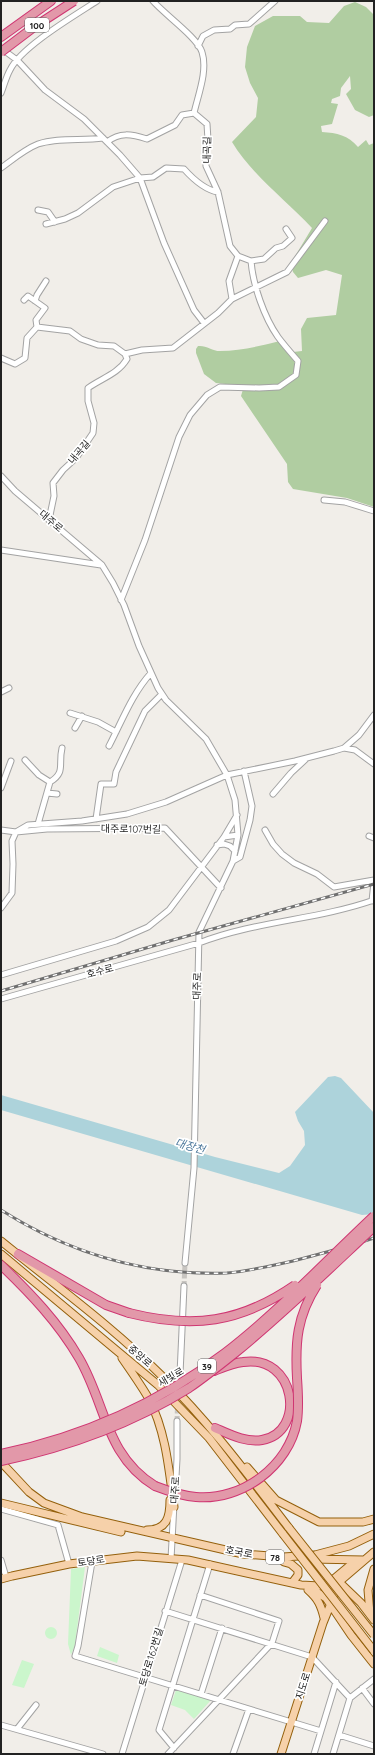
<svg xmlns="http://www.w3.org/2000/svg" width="375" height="1755" font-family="Quicksand,'Noto Sans KR',sans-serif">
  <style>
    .forest { fill: #b0cda1 }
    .park { fill: #cbf6cc }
    .water { fill: #add3db }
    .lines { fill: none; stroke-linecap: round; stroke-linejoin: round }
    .minor-tunnel { stroke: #c8c5c1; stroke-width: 5; stroke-dasharray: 5 2.5; stroke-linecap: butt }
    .minor-casing { stroke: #a3a3a3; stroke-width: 7 }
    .major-casing { stroke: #94600c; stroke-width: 9 }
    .highway-casing { stroke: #cf3672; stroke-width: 10 }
    .minor { stroke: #fff; stroke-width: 5 }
    .major { stroke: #f6d1aa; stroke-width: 7 }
    .highway { stroke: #e298a9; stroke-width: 8 }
    .rail-casing { stroke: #707070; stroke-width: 3 }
    .rail { stroke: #fff; stroke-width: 1.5; stroke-dasharray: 4.5; stroke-linecap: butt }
    .major-bridge-casing { stroke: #94600c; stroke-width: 9; stroke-linecap: butt }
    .highway-bridge-casing { stroke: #cf3672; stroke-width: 10; stroke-linecap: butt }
    .major-bridge { stroke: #f6d1aa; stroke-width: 7 }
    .highway-bridge { stroke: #e298a9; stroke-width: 8 }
    .labels { text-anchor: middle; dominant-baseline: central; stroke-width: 3.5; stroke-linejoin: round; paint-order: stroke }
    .shield { fill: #fff; stroke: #646464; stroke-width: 1 }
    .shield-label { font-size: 9px; font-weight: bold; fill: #222 }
    .street-label { font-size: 10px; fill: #222; stroke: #fff }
    .water-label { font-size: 11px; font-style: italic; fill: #4d789c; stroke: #fff }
  </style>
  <rect width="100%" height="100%" fill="#f1eee9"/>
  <path class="forest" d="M355 2 366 7 374 15V115L369 117 355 110 346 94 351 89 350 76 341 88 340 96 332 99 331 103 338 104 332 124 321 126 322 132C337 133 348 135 358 147L366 140 369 145 374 143V507L347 498 293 489 288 482 287 464 241 396 244 386 216 383 204 374 196 353V349L198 346C206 345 212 351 220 351 240 351 260 346 280 341L293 352 302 351 301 329 307 318 336 315 342 275 326 270 298 278 293 272 291 263 312 228C286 200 252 175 232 142L256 117 258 98 250 83 245 67 247 47 255 26 273 16H300L307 22 329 23 344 6Z"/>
  <path class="park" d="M85 1567 75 1645 71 1655 68 1644 71 1569Z
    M45 1633a6 6 0 1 1 12 0a6 6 0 1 1-12 0Z
    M100 1647 119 1655 117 1663 97 1656Z
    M22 1660 34 1664 24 1688 12 1685Z
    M176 1690 211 1700 194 1719 185 1710 171 1705Z"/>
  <path class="water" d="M335 1076 341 1078 374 1113V1179L373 1184 374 1214 362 1215 1 1110V1095L215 1157 279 1173 290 1166 305 1145 304 1131 298 1121 295 1112 328 1077Z"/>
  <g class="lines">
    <path class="minor-tunnel" d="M184 1286 185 1263
      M177 1421 178 1392"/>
    <defs>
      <path id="minor" d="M198 46 203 36 214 30 230 29 235 25 249 24 275 1
        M2 49 17 60 45 90 84 119 120 155 140 178 153 177 166 168 184 169C193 179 205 190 218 192
        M1 93C4 86 6 77 10 70 21 47 74 16 97 1
        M107 142C120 132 131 134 147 139L175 125 182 115 194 113
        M1 168C12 160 25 149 38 144 58 137 82 141 103 138
        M38 210 48 212 55 222
        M46 224 65 219 78 213 113 187 140 178 164 243 194 310 204 323
        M251 261 264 259 276 248 283 246 292 238 286 229
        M232 299 229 281 238 256
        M24 300 28 296 45 308 36 320 37 327
        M35 301 37 295 46 281
        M1 358 15 364 25 358 27 338 37 327 70 331 81 339 98 345 114 346 125 354 142 350 173 348 218 313 232 299 287 272 325 221
        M1 476 15 491 102 565 113 583 124 605 139 646 158 688 166 700 206 739 227 775 235 800 238 835 233 861 199 932 194 1168 185 1263
        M324 500 345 502 374 511
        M49 520 54 496 53 483 63 470 76 458 93 433 94 423 88 401V388C102 378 118 374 127 359L125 354
        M1 550 101 565
        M121 600 145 540 179 437 190 415 207 395 220 387 259 388 279 387 296 375 298 361C291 353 284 345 278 337 264 317 253 285 251 261L238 256 230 246 218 192 206 166 205 152 208 140 207 124 194 113C198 95 208 71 202 52 198 38 164 14 153 1
        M1 692 9 688
        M70 713 98 722 116 732
        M75 728 82 716
        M109 746C122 721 132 694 151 673
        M344 748 355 750 374 764
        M25 760 39 775 50 782
        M1 788 11 761
        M47 793 57 794
        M273 794 291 773 306 759
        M96 819 101 784H114L116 772 145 711 162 694
        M38 824 50 782C66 772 58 765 62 748
        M1 830 16 832 47 829 165 828 221 888
        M265 830 273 844 282 854 294 863 317 874 334 887 374 880
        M369 836 374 838
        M224 837 237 815
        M217 845 224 844 230 846 235 851
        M233 861 240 857 250 820 252 806 244 771
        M372 901 374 882
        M1 908 12 893 13 864 12 841 16 832 28 825 82 821 127 814 166 802 227 775 295 761 334 751 344 748 359 735 374 715
        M1 975 116 941 148 927 169 910 224 837 238 835
        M1 999 199 943C255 921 317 920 374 900
        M180 1374 184 1286
        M175 1494 177 1459V1421
        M1 1509 58 1525 69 1564
        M171 1559 174 1504
        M1 1560 6 1577
        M92 1562 78 1646 75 1656 321 1731
        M165 1611 312 1657 350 1698
        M362 1688 374 1704
        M201 1694 222 1628
        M1 1725 103 1754
        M17 1729 36 1705
        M339 1735 374 1746
        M174 1748 159 1730 210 1564
        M122 1754 182 1560
        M168 1754 272 1643 279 1621 200 1595
        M233 1754 249 1709
        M314 1754 336 1682
        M333 1754 350 1698 374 1679"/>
      <path id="major" d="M1 1241C55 1285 113 1327 163 1377 210 1423 249 1476 289 1528
        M1 1254 158 1385 209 1438 283 1534
        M122 1358C131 1371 141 1385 149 1399 166 1432 169 1470 174 1507
        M1 1462 29 1492 44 1503 82 1517 243 1554 283 1557 315 1555 349 1546 374 1534
        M247 1467 276 1500 319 1522H363L374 1519
        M1 1503 121 1532
        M147 1530C167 1530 170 1517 170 1500
        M310 1559 364 1560
        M284 1562 291 1564 298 1570V1575L292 1583
        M1 1579 12 1576 69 1564 137 1556 188 1560 301 1585 320 1586 335 1578
        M336 1579 361 1603 374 1620
        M307 1586 326 1598 351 1635 374 1664
        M308 1590C318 1599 321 1605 324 1618
        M326 1596 335 1578 353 1563
        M370 1614 368 1590 374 1569
        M281 1754 323 1623 340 1581 374 1552"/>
      <path id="highway" d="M1 37 51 1
        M18 1254 106 1305 129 1313
        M1 1265C31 1294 58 1322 79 1358 106 1404 105 1455 155 1486
        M214 1371C224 1367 233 1363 243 1362 296 1354 307 1432 262 1440 246 1443 229 1434 215 1428"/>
    </defs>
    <use href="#minor" class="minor-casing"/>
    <use href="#major" class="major-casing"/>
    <use href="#highway" class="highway-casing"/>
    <use href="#minor" class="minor"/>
    <use href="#major" class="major"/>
    <use href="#highway" class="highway"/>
    <defs>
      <path id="rail" d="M1 991 173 940 374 884
        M1 1210C69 1253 146 1276 227 1273 249 1271 271 1266 293 1261 320 1254 347 1247 374 1238"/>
    </defs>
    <use href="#rail" class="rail-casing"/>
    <use href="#rail" class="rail"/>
    <defs>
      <path id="major-bridge" d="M289 1528 374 1635
        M283 1534 374 1651"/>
      <path id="highway-bridge" d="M1 52 34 27 74 1
        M129 1313C193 1329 240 1323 295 1285
        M1 1454C82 1437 159 1403 225 1353 278 1312 325 1262 374 1216
        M1 1461C68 1447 131 1424 189 1388 205 1377 220 1365 235 1353 283 1314 328 1270 374 1227
        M155 1486C168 1491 182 1496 196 1497 242 1501 289 1466 297 1421 299 1407 298 1392 297 1378 295 1342 297 1316 317 1285"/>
    </defs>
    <use href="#major-bridge" class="major-bridge-casing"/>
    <use href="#highway-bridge" class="highway-bridge-casing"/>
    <use href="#major-bridge" class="major-bridge"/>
    <use href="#highway-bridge" class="highway-bridge"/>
  </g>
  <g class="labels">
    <g class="shield">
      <rect x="25" y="18" width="24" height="14" rx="3"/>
      <rect x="198" y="1359" width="18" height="14" rx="3"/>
      <rect x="266" y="1550" width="18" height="14" rx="3"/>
    </g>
    <g class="shield-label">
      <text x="37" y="25">100</text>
      <text x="207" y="1366">39</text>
      <text x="275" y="1557">78</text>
    </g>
    <g class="street-label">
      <text transform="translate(207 150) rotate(-89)">내곡길</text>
      <text transform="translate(79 452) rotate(-50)">내곡길</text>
      <text transform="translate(51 521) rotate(40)">대주로</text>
      <text transform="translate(131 829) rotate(1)">대주로107번길</text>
      <text transform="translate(100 971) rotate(-15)">호수로</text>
      <text transform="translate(197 986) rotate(-88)">대주로</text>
      <text transform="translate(140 1356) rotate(41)">중앙로</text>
      <text transform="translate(171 1377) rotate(-30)">새빛로</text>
      <text transform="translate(175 1490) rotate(-86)">대주로</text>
      <text transform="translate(239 1552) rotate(10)">호국로</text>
      <text transform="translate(91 1561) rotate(-9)">토당로</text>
      <text transform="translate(151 1657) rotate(-73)">토당로162번길</text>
      <text transform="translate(303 1686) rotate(-73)">지도로</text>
    </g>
    <g class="water-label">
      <text transform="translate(190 1146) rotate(16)">대장천</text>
    </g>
  </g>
  <rect width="375" height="1755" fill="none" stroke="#222222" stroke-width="4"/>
</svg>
